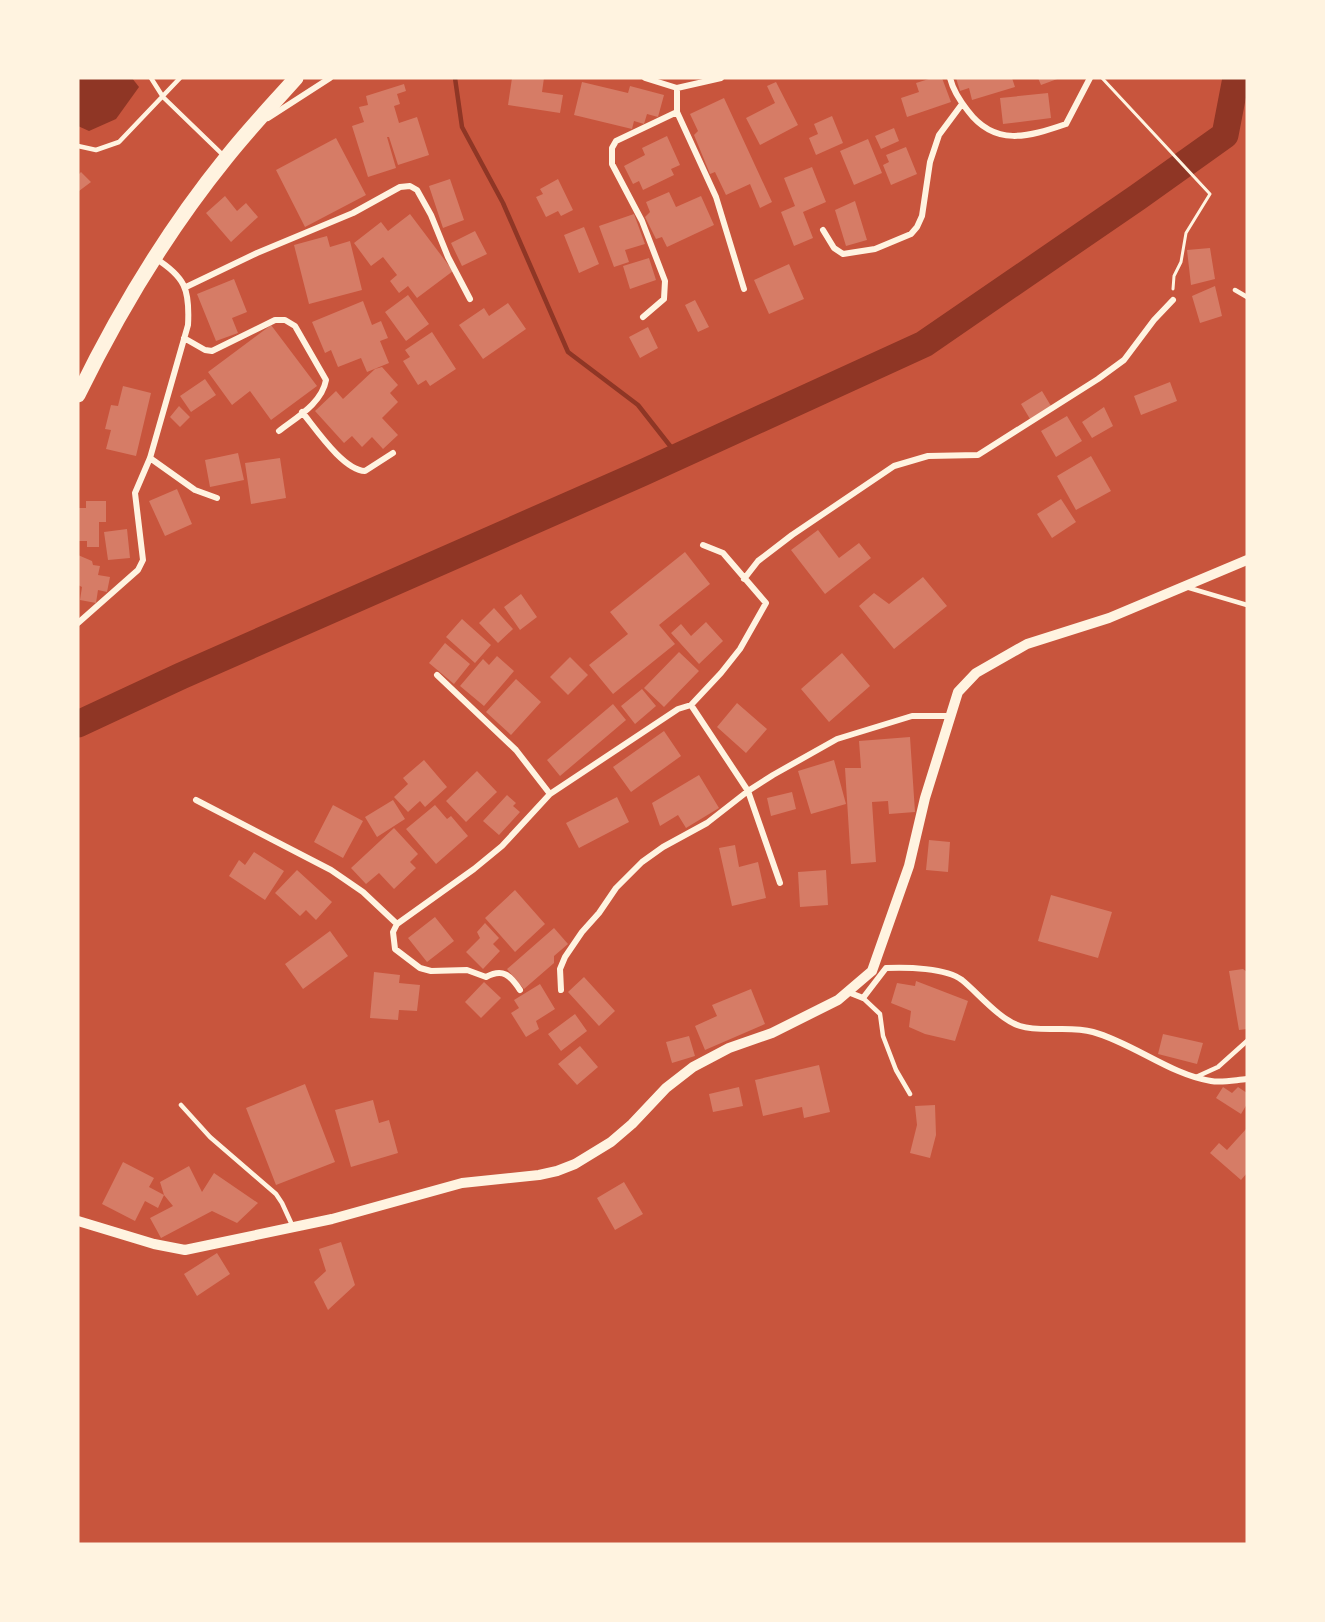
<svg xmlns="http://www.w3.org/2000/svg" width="1325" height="1622" font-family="'Roboto Condensed',sans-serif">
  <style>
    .water { fill: #8f3625 }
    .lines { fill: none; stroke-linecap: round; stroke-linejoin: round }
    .stream { stroke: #8f3625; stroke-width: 4.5 }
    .river { stroke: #8f3625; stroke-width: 27 }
    .building { fill: #d67c66 }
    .path { stroke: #fff3e0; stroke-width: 3 }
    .service { stroke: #fff3e0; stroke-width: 4.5 }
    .minor { stroke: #fff3e0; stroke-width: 6 }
    .tertiary { stroke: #fff3e0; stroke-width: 10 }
    .primary { stroke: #fff3e0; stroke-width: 15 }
  </style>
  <rect width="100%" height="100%" fill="#c8553d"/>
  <path class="water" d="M78 78H132L139 87 116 119 89 131 78 126Z"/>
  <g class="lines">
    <path class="stream" d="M455 78 462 127 503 203 568 352 638 405 678 456"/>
    <path class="river" d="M78 724 181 676 642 473 924 344 1138 197 1225 135 1236 78"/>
  </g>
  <path class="building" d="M512 78H544L542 92 563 95 560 113 508 105Z
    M932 78H942L951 102 907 117 901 98 919 92 916 83Z
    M956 78H1012L1015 87 972 100 969 88 960 91Z
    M1038 78H1060L1041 85Z
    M582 82 628 93 630 86 664 95 658 117 647 114 644 124 634 121 632 129 574 115Z
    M776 82 798 125 760 145 746 118 775 103 767 86Z
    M404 84 406 91 397 94 400 104 394 106 399 123 417 117 429 155 398 165 389 137H387L396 168 368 177 352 126 364 122 359 107 368 105 366 96Z
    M1048 93 1051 118 1003 124 1000 98Z
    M724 98 772 202 760 208 750 184 726 195 715 172 710 174 694 135 698 131 690 114Z
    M832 116 843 143 816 155 809 138 818 134 814 124Z
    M894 128 899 141 881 149 875 136Z
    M667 136 680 165 671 169 674 175 643 190 639 181 633 184 624 166 645 155 642 148Z
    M336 138 366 195 305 227 276 170Z
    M868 139 882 173 854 185 840 151Z
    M906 147 917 174 891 185 883 165 889 162 886 155Z
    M812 167 826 202 803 212 813 238 794 246 781 212 795 206 784 178Z
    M81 172 91 182 79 191 78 175Z
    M450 179 464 220 443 228 429 186Z
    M558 179 573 210 561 216 558 211 546 217 536 197 543 194 540 189Z
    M669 192 676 207 701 196 714 225 667 247 662 237 656 239 645 217 650 212 646 202Z
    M225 196 237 211 246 203 258 217 231 242 206 213Z
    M855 201 867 240 846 246 835 210Z
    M410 214 453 271 417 298 408 286 399 293 390 281 397 275 383 257 371 266 354 243 381 222 388 231Z
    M634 214 645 244 625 250 629 262 614 267 599 226Z
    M584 227 599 264 579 273 564 235Z
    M475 231 487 254 462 266 451 243Z
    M327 236 330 247 350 241 362 290 309 304 294 245Z
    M1210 248 1215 279 1191 285 1187 250Z
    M649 258 656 280 630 289 623 266Z
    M789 264 804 299 769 314 754 280Z
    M234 279 247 312 232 318 238 333 216 341 197 294Z
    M1215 286 1222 316 1200 323 1192 296Z
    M408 295 429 324 406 341 385 312Z
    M695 300 709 327 698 332 685 305Z
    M363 301 372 325 381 321 388 338 380 341 389 363 367 372 361 358 338 367 331 350 325 353 312 322Z
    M508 303 526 329 483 359 459 325 484 308 489 316Z
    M271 325 317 386 271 420 250 391 232 405 208 372Z
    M648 327 658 348 640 358 629 337Z
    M432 332 456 369 430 386 426 380 418 385 403 361 410 357 405 350Z
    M382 367 398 385 390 393 398 402 382 418 398 435 383 449 372 437 362 447 352 436 344 443 315 411 336 391 343 399 375 369Z
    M205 379 216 395 191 412 180 396Z
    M1170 382 1177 401 1141 415 1134 396Z
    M123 386 151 393 136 456 106 449 111 430 105 429 111 405 118 406Z
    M1042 391 1051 406 1030 419 1021 404Z
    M179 406 190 417 180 427 170 417Z
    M1104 407 1113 426 1092 438 1082 422Z
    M1067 416 1082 441 1056 457 1041 431Z
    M238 453 244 480 210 487 205 460Z
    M1091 456 1111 491 1076 510 1057 476Z
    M280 458 286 498 251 504 245 463Z
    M177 489 192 524 165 536 149 501Z
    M1061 499 1076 522 1052 538 1037 514Z
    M86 501H106V522H99V547H87V541H78V508H86Z
    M127 529 130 558 108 560 104 532Z
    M818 530 839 558 859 543 871 558 825 594 791 550Z
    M685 552 710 584 659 625 675 644 613 694 589 665 628 634 610 612Z
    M78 555 92 561 93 565 100 566 98 575 110 577 107 592 98 590 96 603 80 600 82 587 78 585Z
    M923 577 947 606 894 649 859 606 874 593 889 604Z
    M521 594 537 617 520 630 504 607Z
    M494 608 513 629 498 643 479 623Z
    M462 619 491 645 475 663 446 637Z
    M706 622 723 641 699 664 671 633 681 624 691 636Z
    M445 643 470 664 454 684 429 663Z
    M679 652 699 671 664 707 644 688Z
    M842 653 870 686 829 722 801 689Z
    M497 656 514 671 484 706 460 686 483 659 489 665Z
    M570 657 588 675 568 695 550 677Z
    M516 679 541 702 511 735 486 712Z
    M642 689 656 706 635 724 621 706Z
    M737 703 767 729 746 753 717 727Z
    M613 704 626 720 560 776 547 760Z
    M664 731 681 756 631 792 613 767Z
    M910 737 915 812 889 814 888 801 872 802 876 862 851 864 845 768H861L859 741Z
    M424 760 447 787 425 807 420 801 408 812 394 797 408 784 403 778Z
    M834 760 846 804 811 814 798 771Z
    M477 771 497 792 466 822 446 801Z
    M699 775 719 808 686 828 678 815 660 826 652 803Z
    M792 792 796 809 771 816 767 798Z
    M507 795 516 803 513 806 520 812 499 835 483 821Z
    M617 797 629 822 579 848 566 823Z
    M393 800 405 819 377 837 365 817Z
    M333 805 363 821 343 858 314 842Z
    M435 805 447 819 451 816 468 836 436 864 406 829Z
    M394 828 418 854 410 862 416 868 394 889 379 873 366 884 351 868Z
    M929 840 950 842 948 872 926 870Z
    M735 845 739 867 758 862 766 898 732 906 719 848Z
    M254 852 284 871 265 900 229 876 239 860 245 865Z
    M297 870 332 902 316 920 306 910 300 916 275 893Z
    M826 870 828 905 800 907 798 872Z
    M515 890 545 924 515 952 485 918Z
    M1051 895 1112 912 1098 958 1038 941Z
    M435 917 454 941 427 962 408 938Z
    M485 923 499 938 493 944 500 951 483 969 466 952 480 938 477 932Z
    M554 928 568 944 554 956V963L524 989 507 969Z
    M330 931 348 956 303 989 285 964Z
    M1243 969 1247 972V1029L1239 1030 1229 971Z
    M374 972 400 975 399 983 420 985 417 1011 399 1010 398 1020 370 1018Z
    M584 977 615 1011 599 1026 568 992Z
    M916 981 968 1001 955 1041 925 1034 909 1027 911 1011 891 1003 897 983 915 986Z
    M484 982 501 998 481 1018 465 1002Z
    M540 984 555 1009 536 1021 539 1029 526 1037 511 1013 519 1008 514 1000Z
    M751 989 765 1024 705 1050 695 1026 717 1016 712 1005Z
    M575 1014 587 1031 561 1051 548 1034Z
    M1163 1034 1203 1043 1197 1064 1158 1054Z
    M689 1036 695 1056 672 1063 666 1042Z
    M580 1046 598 1067 577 1085 558 1064Z
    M819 1065 830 1112 804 1118 802 1107 763 1116 755 1080Z
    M305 1084 335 1162 276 1185 246 1108Z
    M739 1087 743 1106 713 1112 709 1094Z
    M1223 1087 1232 1093 1238 1087 1247 1093V1104L1241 1114 1216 1098Z
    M373 1100 379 1123 389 1120 398 1153 351 1167 335 1110Z
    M935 1105 936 1135 930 1158 910 1153 917 1125 915 1106Z
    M1247 1128V1173L1241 1180 1210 1153 1219 1143 1227 1150Z
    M123 1162 154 1178 149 1187 164 1195 158 1208 145 1201 135 1221 102 1204Z
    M189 1166 202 1192 214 1173 258 1203 237 1223 212 1211 161 1238 150 1218 173 1206 164 1195 160 1182Z
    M624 1182 643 1214 615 1230 597 1198Z
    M341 1242 355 1285 328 1310 314 1282 326 1271 319 1249Z
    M217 1253 230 1274 197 1296 184 1274Z"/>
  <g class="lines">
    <path class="path" d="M1102 78 1210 194 1186 233 1181 262 1174 276 1173 289"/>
    <path class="service" d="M151 78 163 97 224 156
      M78 146 96 150 119 142 180 78
      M1235 290 1247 297
      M1186 587 1247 605
      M863 998 880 1014 883 1036 896 1070 910 1094
      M1196 1077 1218 1067 1247 1041
      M181 1105 210 1137 276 1194 282 1203 293 1227"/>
    <path class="minor" d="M645 78 677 88 721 78
      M950 78C953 90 960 101 968 111 995 147 1028 137 1066 124L1090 78
      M677 88V112L716 197 744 289
      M268 118 330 78
      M823 230 834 248 843 254 875 249 911 234 917 227 922 216 930 162 939 135 962 104
      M186 287 257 253 353 213 400 187 410 186 417 190 431 215 448 257 470 299
      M643 317 664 299 665 281 642 221 612 164V148L616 141 677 112
      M184 338 205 350 212 351 275 320H285L295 326 326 380C322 403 297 417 279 431
      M302 412C316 429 343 470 365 471L393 453
      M150 458 195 490 217 498
      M744 579 758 561 792 535 894 466 928 456 978 455 1098 379 1124 360 1154 320 1173 300
      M78 623 138 570 143 560 135 493 150 458 188 325C190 289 185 277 155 258
      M437 675 516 750 550 794
      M691 705 721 673 740 649 766 603 723 553 703 545
      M691 705 748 791 780 883
      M196 800 331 870 363 892 397 924 474 869 502 846 550 794 678 709 691 705
      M397 924 393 932 395 949 420 968 431 971 467 970 486 977C503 968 510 975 520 990
      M561 990 560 969 565 957 582 932 599 913 616 888 642 862 663 847 707 823 748 791 773 775 837 739 912 716H950
      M848 992 863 998 886 968C907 967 946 968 962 980 978 993 1000 1020 1020 1026 1043 1033 1069 1025 1093 1032 1133 1043 1171 1075 1211 1081 1222 1083 1235 1080 1247 1079"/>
    <path class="tertiary" d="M78 1221 154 1244 185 1250 332 1219 462 1183 539 1175 557 1171 575 1164 611 1142 632 1124 666 1088 693 1067 729 1048 772 1033 838 1000 872 971 909 866 925 798 958 692 976 673 1027 644 1109 618 1247 560"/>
    <path class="primary" d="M78 395C119 311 167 231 226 158 248 130 272 105 296 78"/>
  </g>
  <rect width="1325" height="1622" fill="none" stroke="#fff3e0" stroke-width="159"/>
</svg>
